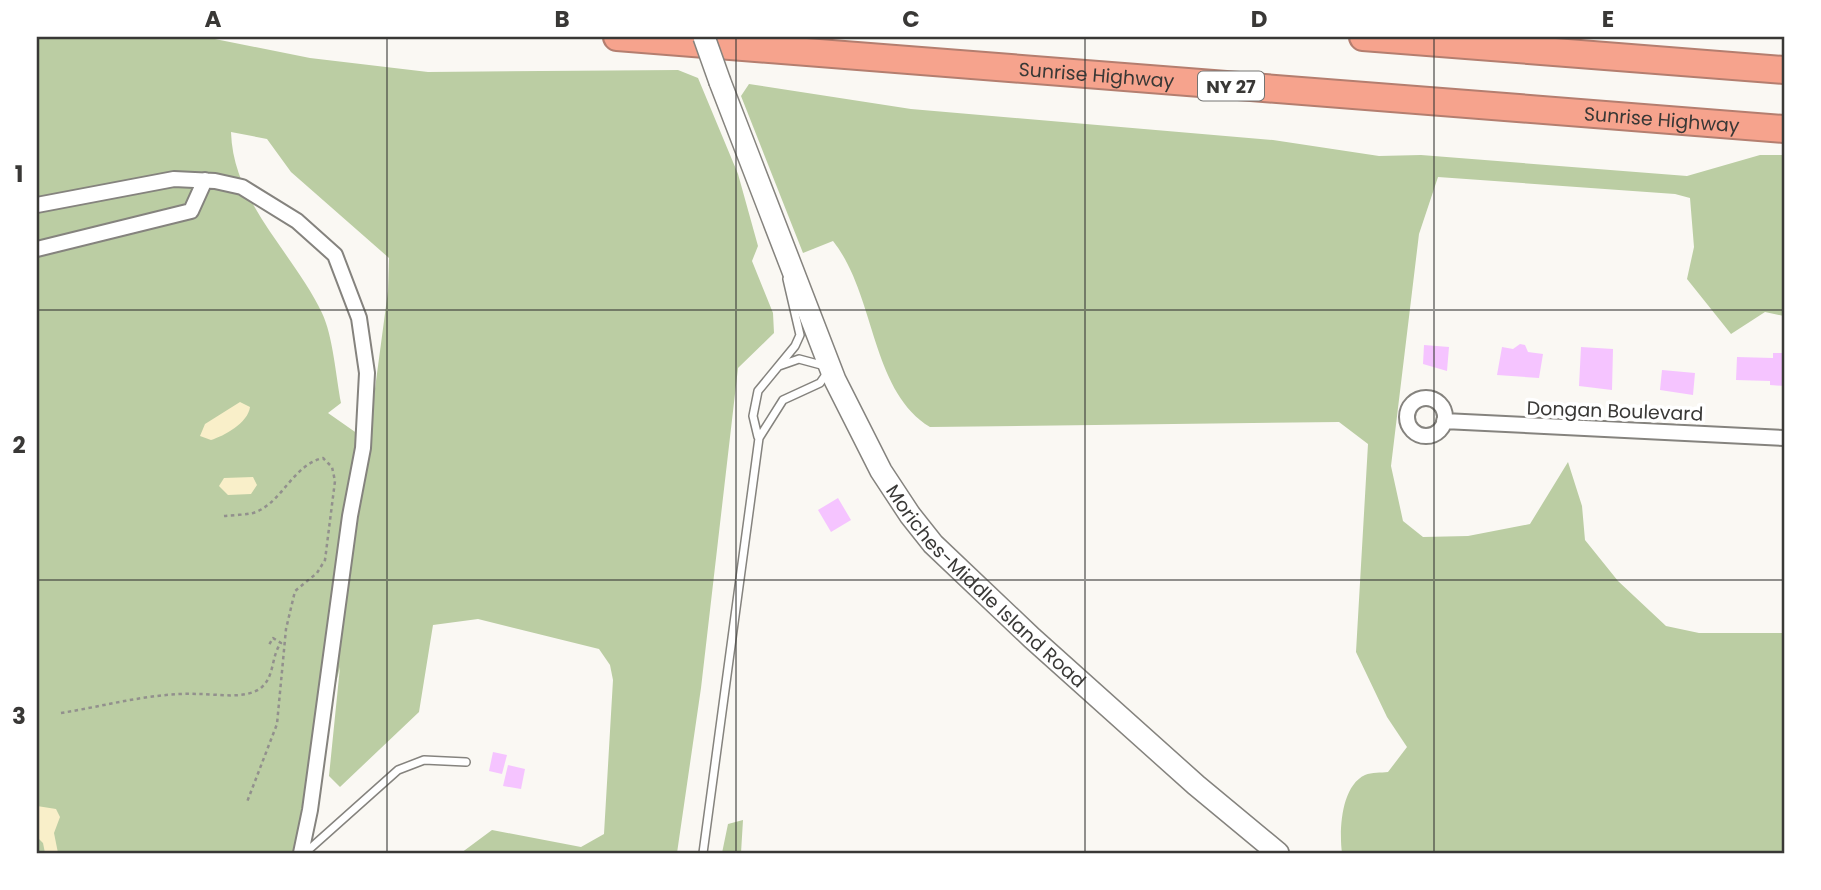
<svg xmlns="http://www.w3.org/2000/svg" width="1821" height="890" font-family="Poppins,sans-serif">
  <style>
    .green { fill: #bbcda3; fill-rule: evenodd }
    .sand { fill: #f9efc9 }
    .building { fill: #f5c4ff }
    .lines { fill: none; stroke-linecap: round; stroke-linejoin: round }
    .service-casing { stroke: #85837e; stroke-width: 10 }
    .minor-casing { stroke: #85837e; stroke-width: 18 }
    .secondary-casing { stroke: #85837e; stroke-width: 24 }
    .motorway-casing { stroke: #b47e6f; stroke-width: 30 }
    .path { stroke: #92908d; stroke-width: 2.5; stroke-dasharray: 3.5 3.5; stroke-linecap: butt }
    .service { stroke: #fff; stroke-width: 7 }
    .minor { stroke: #fff; stroke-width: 14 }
    .secondary { stroke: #fff; stroke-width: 21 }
    .motorway { stroke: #f6a38d; stroke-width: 26 }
    .secondary-bridge-casing { stroke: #85837e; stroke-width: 24; stroke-linecap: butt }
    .secondary-bridge { stroke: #fff; stroke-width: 21 }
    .grid { fill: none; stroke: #393836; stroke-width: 2; stroke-opacity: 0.55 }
    .labels { text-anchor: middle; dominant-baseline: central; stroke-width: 7; stroke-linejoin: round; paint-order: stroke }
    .shield { fill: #fff; stroke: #747472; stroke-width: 2 }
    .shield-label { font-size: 18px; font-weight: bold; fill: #393836 }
    .street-label { font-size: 19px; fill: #393836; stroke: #fff }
    .neatline { fill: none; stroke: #393836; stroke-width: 2.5 }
    .grid-label { font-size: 23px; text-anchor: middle; font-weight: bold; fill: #393836 }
  </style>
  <rect width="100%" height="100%" fill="#faf8f3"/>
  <path class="green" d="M37 37H205L310 58 428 72 678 70 698 78 738 174 758 246 752 261 773 313 774 333 738 368 701 688 677 853H461L492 830 581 847 604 834 613 680 610 665 599 649 478 619 433 625 419 712 340 787 329 776 340 667 293 853H37ZM231 132 267 139 291 172 389 258 388 291 368 441 328 413 341 403C336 377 333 336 322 313 293 252 233 203 231 132Z
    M749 84 911 109 1273 140 1379 156 1421 155 1687 176 1760 155H1784V316L1765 312 1731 334 1687 279 1694 247 1690 198 1675 194 1438 177 1419 234 1391 466 1403 521 1423 537 1468 536 1530 524 1568 462 1582 506 1585 540 1618 581 1666 626 1699 633H1784V853H1342C1339 831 1341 786 1365 775 1372 772 1381 773 1388 772L1407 747 1387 717 1356 652 1368 444 1339 422 930 427C870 390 876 295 833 241L803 253 741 96Z
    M743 820 741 853H722L728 824Z"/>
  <path class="sand" d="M240 402 250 407C248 423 224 436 211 440L200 436 205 424Z
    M253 477 257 485 251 494 228 495 219 486 224 478Z
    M37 806 56 809 60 817 54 833 58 853H45L43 843 37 837Z"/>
  <path class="building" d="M1520 344 1525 345 1528 352 1543 354 1539 378 1497 375 1502 347 1513 349Z
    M1424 345 1449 347 1447 371 1423 364Z
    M1581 347 1613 349 1612 390 1579 386Z
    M1773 353H1784V386L1770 385V381L1736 380 1737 357 1773 358Z
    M1662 370 1695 373 1693 395 1660 390Z
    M838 498 851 520 831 532 818 510Z
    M493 752 507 755 502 774 489 771Z
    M508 765 525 769 521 789 503 786Z"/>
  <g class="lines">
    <defs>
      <path id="service" d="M779 366 799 359 825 366
        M758 437 753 416 758 391 795 346 800 335 787 279
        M305 853 398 770 424 760 466 762
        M703 853 759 438 783 400 820 383 827 373"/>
      <path id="minor" d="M37 205 174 179 215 181 242 187 297 221 335 255 359 318 367 373 363 448 350 516 310 810 301 853
        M37 249 191 211 205 180
        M1407 417a19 19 0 1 1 38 0a19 19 0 1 1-38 0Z
        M1444 421 1784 438"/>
      <g id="secondary">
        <path id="s1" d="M720 82 835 380 881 471 910 515 933 544 1032 638 1196 785 1278 853"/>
      </g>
      <g id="motorway">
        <path id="s2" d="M617 37 1784 129"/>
        <path d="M1363 37 1784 70"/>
      </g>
    </defs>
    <use href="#service" class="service-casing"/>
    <use href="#minor" class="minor-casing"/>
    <use href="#secondary" class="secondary-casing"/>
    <use href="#motorway" class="motorway-casing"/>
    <path class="path" d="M224 516C233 515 244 515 253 513 282 504 292 465 323 458L332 467 335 481 325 560 317 573 295 591 286 629 277 724 247 802
      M61 713C105 706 154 692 199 694 218 694 247 700 262 687 275 675 271 656 281 643L273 638 269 645"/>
    <use href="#service" class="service"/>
    <use href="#minor" class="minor"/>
    <use href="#secondary" class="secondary"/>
    <use href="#motorway" class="motorway"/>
    <defs>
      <path id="secondary-bridge" d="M704 37 720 82"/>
    </defs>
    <use href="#secondary-bridge" class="secondary-bridge-casing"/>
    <use href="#secondary-bridge" class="secondary-bridge"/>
  </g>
  <path class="grid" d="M387 37V853M736 37V853M1085 37V853M1434 37V853M37 310H1784M37 580H1784"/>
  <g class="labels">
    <rect class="shield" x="1198" y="71.5" width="66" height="29" rx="5"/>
    <g class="shield-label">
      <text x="1231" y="86">NY 27</text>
    </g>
    <g class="street-label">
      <text stroke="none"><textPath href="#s2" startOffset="481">Sunrise Highway</textPath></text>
      <text stroke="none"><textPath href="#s2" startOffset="1048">Sunrise Highway</textPath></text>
      <text transform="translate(1615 411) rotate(2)">Dongan Boulevard</text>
      <text stroke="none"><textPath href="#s1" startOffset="578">Moriches-Middle Island Road</textPath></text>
    </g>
  </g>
  <rect width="1821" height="890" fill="none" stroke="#ffffff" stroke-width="77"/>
  <rect x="38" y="38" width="1745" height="814" class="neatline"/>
  <g class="grid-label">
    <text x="213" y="27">A</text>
    <text x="562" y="27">B</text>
    <text x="911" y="27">C</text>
    <text x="1259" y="27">D</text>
    <text x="1608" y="27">E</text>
    <text x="19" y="182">1</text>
    <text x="19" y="453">2</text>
    <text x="19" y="724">3</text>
  </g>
</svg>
